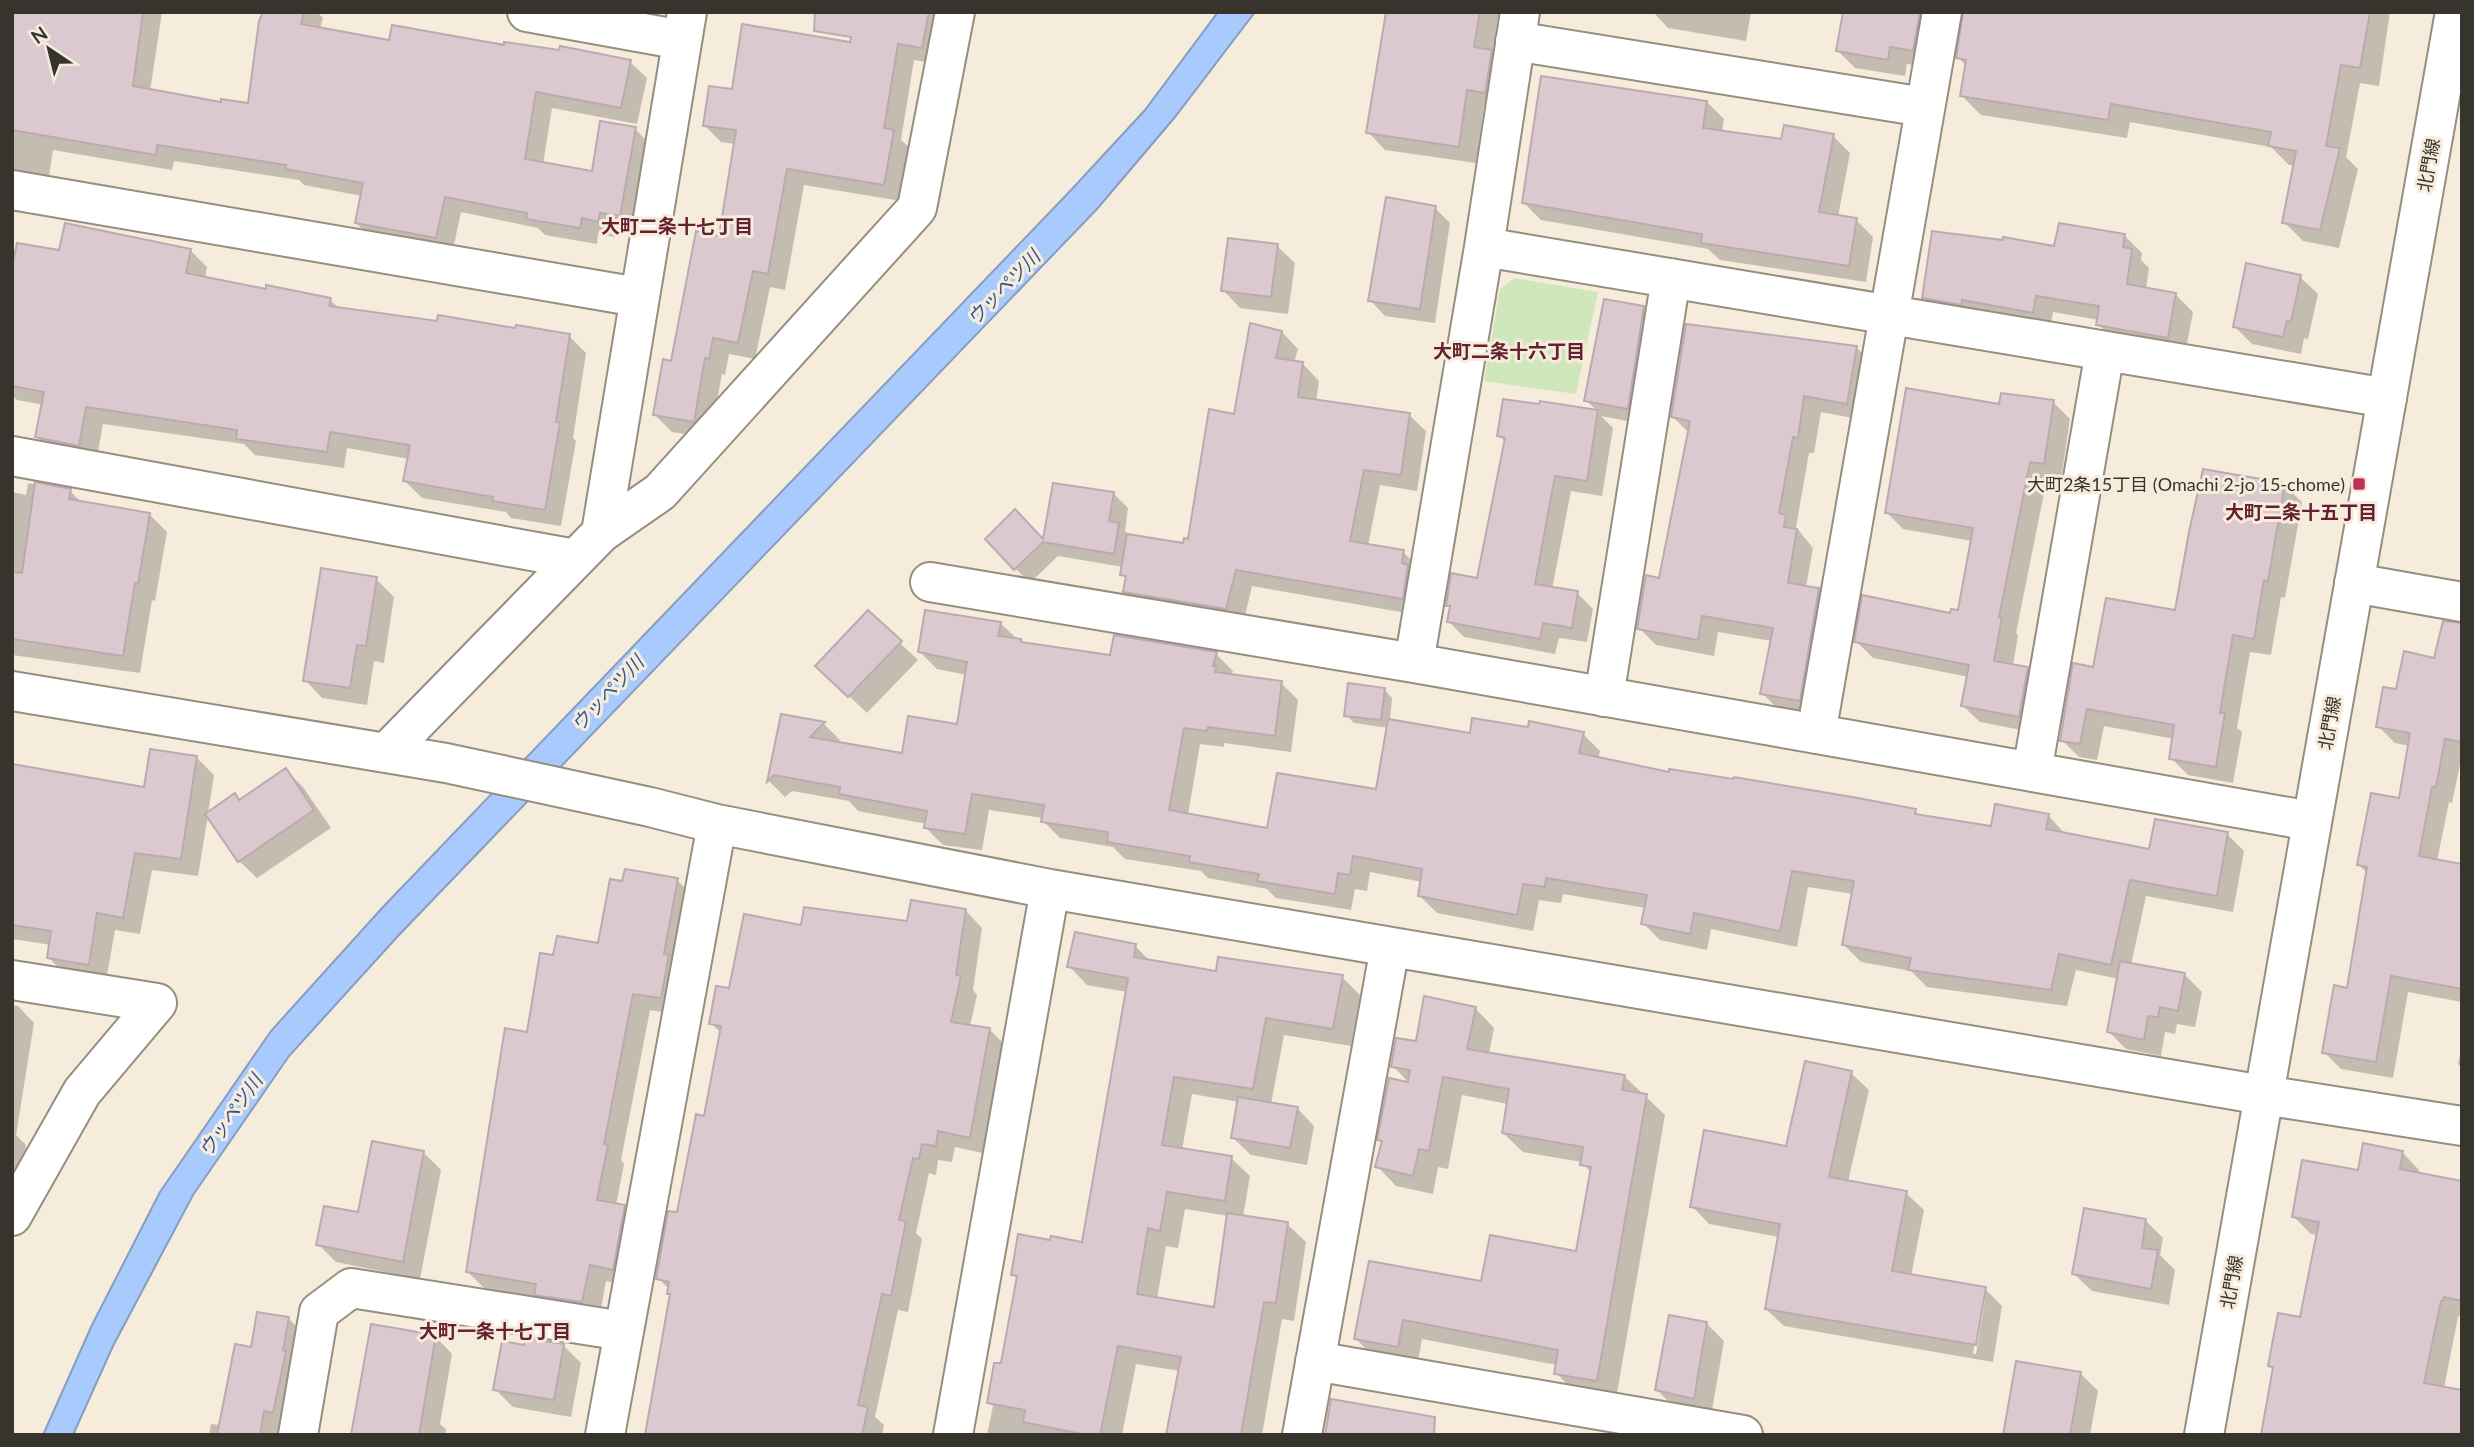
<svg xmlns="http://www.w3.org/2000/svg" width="2474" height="1447" font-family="Lato,'Noto Sans JP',sans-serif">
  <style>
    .green { fill: #d0e7bb }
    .water { fill: #a9cafd; stroke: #879dbf; stroke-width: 2 }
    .shadow { fill: #0003; fill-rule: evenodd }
    .building { fill: #dcc9cf; stroke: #bdaab0; stroke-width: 2 }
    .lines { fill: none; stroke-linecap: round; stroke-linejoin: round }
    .street-casing { stroke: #968e7f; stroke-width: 42 }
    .secondary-casing { stroke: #968e7f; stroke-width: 42 }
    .street { stroke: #fff; stroke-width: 38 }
    .secondary { stroke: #fff; stroke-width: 38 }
    .poi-dot { fill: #bf305a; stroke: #f6ecdc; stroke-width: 2.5 }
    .labels { text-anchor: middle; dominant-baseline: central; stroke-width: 6; stroke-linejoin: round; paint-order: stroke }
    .street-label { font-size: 18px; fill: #37332d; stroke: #f6ecdc }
    .poi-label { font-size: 18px; fill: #37332d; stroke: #f6ecdc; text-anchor: end }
    .neighbourhood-label { font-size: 19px; font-weight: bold; fill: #652032; stroke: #f6ecdc }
    .water-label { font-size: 19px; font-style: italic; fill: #2e5592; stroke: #f6ecdc }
  </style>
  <rect width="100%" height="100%" fill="#f6ecdc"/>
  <path class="green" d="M1514 278 1598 292 1576 394 1484 381 1500 289Z"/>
  <path class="water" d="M1218 12H1255L1175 117 1097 209 398 936 289 1056 193 1195 113 1346 73 1435H43L92 1325 160 1192 271 1031 383 907 1072 189 1145 110Z"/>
  <path class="shadow" d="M12 12H162L150 91 222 104 249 105 264 12H317L323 18 320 29 391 42 472 41V39L630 62 647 78 637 124 552 108 543 164 594 173 635 129 652 146 637 232 616 229 614 237 598 234 597 244 545 235 538 228 461 212 452 254 373 240 356 223 362 196 304 185 299 180 174 161 172 170 53 150 48 183 12 175Z
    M857 12H948L939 64 914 60 901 140 910 148 901 201 804 185 785 290 770 287 755 359 729 354 725 375 722 374 710 438 672 432 655 415 720 238 735 144 721 142 704 125 733 91 851 44Z
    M1405 12H1499L1493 53 1509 69 1503 109 1484 107 1476 163 1385 150 1368 132Z
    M1653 12H1751L1746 41 1668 28Z
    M1844 12H1931L1930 67 1907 64 1905 76 1855 68 1838 51Z
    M1977 12H2390L2379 86 2360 83 2346 157 2358 169 2339 248 2303 241 2284 222 2295 166 2289 165 2271 147 2130 122 2127 138 1981 115 1962 96 1967 66 1958 58Z
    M1707 102 1724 119 1722 132 1782 141 1833 136 1850 153 1838 217 1856 220 1873 237 1866 282 1720 260 1708 249 1541 220 1524 203Z
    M1435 208 1450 223 1435 323 1385 316 1370 300Z
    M2125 236 2142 253 2141 260 2149 268 2146 289 2175 294 2193 312 2185 354 2116 342 2098 324 2099 320 2053 312 2050 330 1942 315 1924 298 2055 248Z
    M1277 246 1295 263 1288 314 1240 308 1223 290Z
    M190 250 207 267 205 278 267 291 330 300 340 309 438 323 569 336 586 353 573 438 576 441 561 526 511 518 506 512 422 498 405 481 409 459 347 448 344 468 255 455 244 444 103 424 96 462 54 454 37 437 44 405 17 400 12 395V314L61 252Z
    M2300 277 2318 294 2308 339 2304 338 2301 354 2252 344 2235 327Z
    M1643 308 1659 324 1643 424 1601 416 1613 428 1602 496 1571 491 1552 589 1577 593 1593 609 1587 642 1559 638 1555 654 1464 637 1448 621 1451 608 1448 605 1479 580 1506 442 1499 436 1541 406V403L1598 412 1586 400Z
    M1282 332 1298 349 1294 363 1303 364 1319 381 1316 401 1409 415 1426 431 1417 491 1380 485 1368 546 1403 552 1419 568 1418 615 1252 586 1243 625 1141 608 1124 591 1127 580 1122 575 1123 567 1058 556 1030 583 987 539 1045 542 1113 493 1128 508 1125 531 1130 536 1185 545 1190 541 1236 416Z
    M1857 348 1873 365 1863 420 1821 412 1814 453H1809L1796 527 1813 548 1806 587 1818 589 1835 606 1816 717 1779 710 1762 693 1772 641 1718 632 1714 656 1656 645 1639 628 1661 580 1689 433 1673 417Z
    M2053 402 2070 419 2061 480 2047 478 2016 633 2018 635 2013 666 2027 669 2044 686 2036 733 1980 722 1963 706 1969 677 1873 658 1856 641 1959 612 1972 541 1903 529 1886 512 2000 406Z
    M28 483 70 491 82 503 150 515 167 532 155 601 152 600 140 673 12 655V492L26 495Z
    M2284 485 2302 502 2285 598 2281 597 2271 655 2250 652 2237 728 2242 732 2233 783 2188 775 2171 758 2174 739 2104 726 2097 760 2079 757 2062 740 2094 669 2177 612Z
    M376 579 394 597 384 663 374 661 367 705 322 698 305 680Z
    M1000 623 1023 644 1111 657 1216 654 1233 671 1231 676 1281 683 1298 700 1291 752 1224 743V747L1200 744 1188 815 1268 830 1377 791 1389 728 1354 723 1346 715 1384 689 1392 698 1390 721 1471 735 1529 729 1583 734 1600 751 1598 759 1670 774 1915 811 1920 816 1992 828 2048 815 2065 834 2150 851 2227 834 2244 851 2233 912 2146 896 2131 965 2184 974 2202 992 2195 1027 2177 1024 2175 1034 2165 1032 2161 1056 2126 1049 2109 1032 2119 979 2076 970 2067 1006 1927 987 1911 971 1861 962 1844 945 1853 894 1808 887 1797 947 1711 929 1707 950 1660 940 1643 923 1646 908 1563 894 1561 903 1539 900 1533 931 1437 913 1420 896 1422 882 1370 872 1367 891 1355 889 1351 910 1276 898 1267 889 1208 878 1201 871 1125 859 1113 847 1060 838 1043 821V818L989 810 982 850 943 845 926 828 927 824 858 811 849 801 792 791 785 797 769 781 782 716 824 724 840 740 837 743 903 755 959 726 967 675 937 669 920 652Z
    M2462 630V755L2452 803 2449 802 2437 861 2462 866V1002L2408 992 2393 1078 2341 1069 2324 1052 2349 990 2368 874 2359 865 2400 800 2410 746 2395 743 2378 726 2397 691 2436 660Z
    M900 643 918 660 867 713 835 683Z
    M196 757 214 775 208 814 235 795 240 801 286 770 303 787 331 828 257 878 239 861 208 815 198 876 152 870 140 934 115 930 106 981 66 975 48 957 51 945 12 939V766L146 789Z
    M677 880 694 897 678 1015 650 1010 621 1160 624 1164 616 1205 624 1206 641 1224 630 1286 606 1281 599 1319 553 1311 539 1298 485 1289 468 1272 528 1034 554 957 600 945 624 882Z
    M966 911 982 928 973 990 977 995 970 1026 989 1029 1006 1046 987 1154 955 1147 952 1162 938 1160 936 1175 929 1173 916 1233 922 1239 908 1312 898 1310 875 1417 884 1425 882 1435H647L671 1296 670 1290 658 1278 705 1118 721 1033 711 1023 731 990 803 927 909 923Z
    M1135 946 1151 962 1217 974 1342 977 1360 995 1351 1046 1284 1035 1271 1104 1297 1108 1314 1126 1307 1165 1251 1155 1233 1138 1239 1102 1192 1094 1182 1150 1231 1158 1250 1176 1243 1217 1287 1224 1306 1242 1294 1321 1282 1319 1262 1435H1167L1180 1371 1136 1364 1122 1435H987L993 1406 989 1403 1002 1365 1018 1280 1013 1274 1052 1242 1084 1244 1116 1069 1113 1066 1127 992 1087 985 1069 966ZM1185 1209 1228 1216 1216 1309 1157 1299 1166 1246 1178 1248Z
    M12 1005 18 1006 34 1023 16 1135 26 1145 17 1204 12 1203Z
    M1475 1008 1494 1028 1489 1054 1624 1076 1665 1115 1616 1399 1575 1392 1556 1373 1557 1365 1422 1339 1417 1366 1375 1358 1356 1339 1482 1283 1577 1253 1592 1174 1582 1162 1523 1152 1503 1133 1508 1104 1462 1095 1448 1169 1438 1167 1433 1194 1396 1186 1377 1166 1383 1143 1379 1140 1410 1084 1393 1066 1417 1043Z
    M2462 1047V1068L2458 1064Z
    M1851 1073 1869 1090 1848 1182 1906 1193 1924 1210 1911 1276 1985 1289 2002 1306 1993 1362 1784 1326 1766 1309 1779 1237 1709 1224 1692 1206 1787 1148ZM1981 1300H1985L1976 1354H1973Z
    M423 1152 441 1170 420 1279 336 1262 318 1244 360 1214Z
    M2402 1152 2419 1170V1175L2462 1183V1314L2458 1317 2444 1388 2274 1370 2269 1365 2301 1320 2318 1235 2311 1234 2294 1217 2359 1172Z
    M2146 1221 2163 1238 2160 1255 2175 1270 2169 1305 2092 1291 2074 1274Z
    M288 1318 305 1335 279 1435H209L211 1424 221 1425 253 1349Z
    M1706 1323 1724 1341 1711 1416 1674 1407 1657 1390Z
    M435 1336 452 1354 440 1424 446 1429 445 1435H353Z
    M563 1345 581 1363 571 1417 513 1407 495 1389 525 1347Z
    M2080 1373 2098 1391 2090 1435H2005Z"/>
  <path class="building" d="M12 12H143L133 86 221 102V99L248 103 259 21 263 12H304L301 24 389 40 392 25 504 45V42L559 50 560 46 631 60 621 108 536 92 525 159 592 171 600 121 636 127 620 216 600 213 598 222 582 218 580 228 526 219 527 213 445 197 436 238 355 223 363 183 285 169 286 165 157 145 156 155 12 130Z
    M815 12H929L922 48 898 44 884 128 894 130 884 185 787 169 768 274 753 271 738 343 713 338 709 359 705 358 694 422 653 415 663 359 671 361 696 231 719 236 736 130 703 126 709 86 732 89 742 24 850 42 851 37 814 31Z
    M1386 12H1480L1474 47 1492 50 1485 93 1467 90 1459 147 1366 133Z
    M1843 12H1920L1913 51 1890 47 1888 60 1836 51Z
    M1963 12H2370L2360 68 2341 65 2326 146 2340 148 2320 230 2282 223 2296 151 2268 146 2271 132 2111 104 2108 120 1960 96 1966 60 1956 58Z
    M1541 76 1707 101 1703 128 1781 139 1784 125 1834 134 1819 212 1857 218 1849 266 1701 243 1702 234 1522 203Z
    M1386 197 1436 206 1420 309 1368 301Z
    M65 223 191 249 186 273 266 289V285L331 298 329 306 437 321 438 315 515 328 516 325 570 334 556 422 560 423 545 510 492 501 493 497 403 481 410 445 330 432 327 452 236 439 237 430 86 407 79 446 35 437 44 392 12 386V267L17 243 59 250Z
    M2059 223 2125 234 2123 247 2132 249 2127 284 2176 293 2168 338 2096 325 2099 306 2036 296 2033 313 1962 300 1961 305 1922 298 1932 231 2003 240V237L2054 246Z
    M1228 238 1278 244 1271 297 1221 291Z
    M2246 263 2301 275 2291 322 2287 321 2283 337 2233 327Z
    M1604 299 1644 306 1628 409 1584 401Z
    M1250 323 1282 331 1276 358 1303 362 1298 397 1410 413 1401 475 1364 470 1350 541 1404 550 1402 563 1408 565 1403 599 1236 570 1226 609 1123 592 1126 576 1120 575 1127 534 1183 543 1184 538 1188 539 1209 409 1234 414Z
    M1686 324 1857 346 1847 404 1804 396 1798 438 1793 437 1779 513 1786 515 1784 527 1797 529 1788 583 1819 588 1800 701 1760 694 1773 628 1702 616 1698 640 1637 629 1646 575 1659 578 1690 421 1671 417Z
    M1906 388 1999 404 2001 393 2054 400 2044 464 2030 462 1999 617H2002L1994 661 2028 667 2019 717 1961 706 1969 665 1854 642 1862 595 1950 613 1951 609 1958 610 1973 528 1885 513Z
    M1503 399 1539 404 1540 401 1598 410 1587 481 1555 476 1535 584 1578 591 1572 628 1543 623 1540 639 1447 622 1450 606H1446L1451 573 1477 578 1505 438 1497 436Z
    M2203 469 2285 483 2268 581 2264 580 2254 639 2233 635 2220 713H2225L2216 767 2169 759 2174 725 2087 709 2080 744 2060 741 2073 663 2093 667 2106 598 2175 610 2189 532Z
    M35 482 71 489 69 499 150 513 138 584 135 583 123 656 12 639V572L22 573Z
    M1053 483 1114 492 1109 521 1119 523 1114 554 1043 542 1014 570 985 539 1015 509 1043 539Z
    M321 568 377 577 366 646 357 645 350 688 303 681Z
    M868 610 902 641 848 697 815 666Z
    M925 610 1001 622 998 636 1021 639V642L1110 655 1114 635 1217 652 1213 666H1216L1215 672 1282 681 1275 736 1208 727 1207 731 1184 728 1169 810 1267 828 1277 773 1376 789 1388 719 1470 733 1472 718 1528 727 1529 721 1584 732 1579 753 1669 772V769L1733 779 1734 777 1858 798 1916 809 1915 814 1991 826 1995 804 2049 814 2046 829 2149 849 2155 819 2228 832 2217 896 2130 880 2111 965 2059 954 2051 990 1908 970 1911 958 1842 945 1854 881 1792 871 1780 931 1694 913 1690 934 1641 924 1647 895 1546 878 1545 887 1523 884 1517 915 1418 896 1422 869 1353 856 1350 875 1338 873 1335 894 1257 881 1259 874 1189 862 1190 856 1107 842 1108 832 1041 822 1044 805 972 794 965 834 924 828 927 811 839 794 840 787 774 775 767 782 781 714 825 722 810 737 902 753 908 716 957 724 967 662 918 652Z
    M2443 621 2462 623V742L2445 739 2436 787H2432L2419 856 2462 864V989L2391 976 2376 1062 2322 1053 2334 985 2347 988 2367 867 2357 865 2371 793 2399 798 2410 733 2376 727 2383 687 2396 689 2404 651 2434 658Z
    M1348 683 1385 688 1381 720 1344 716Z
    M150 749 197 756 181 859 135 853 123 918 97 913 89 965 47 958 51 931 12 925V764L144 787Z
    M286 768 314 810 238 862 205 814 235 793 239 800Z
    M625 869 678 878 664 954 669 955 661 998 633 994 604 1144 608 1145 597 1200 625 1205 613 1270 590 1265 582 1302 534 1295 536 1284 466 1272 505 1028 527 1032 540 953 553 955 557 936 598 943 610 879 622 881Z
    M911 900 966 909 956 975 961 976 951 1022 990 1028 970 1138 938 1131 936 1146 922 1144 919 1159 913 1158 899 1220 906 1221 891 1296 882 1294 858 1405 868 1407 862 1435H645L670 1294H667L669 1282 656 1279 668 1211 677 1212 696 1114 704 1116 721 1026 709 1024 716 986 729 988 744 914 801 925 804 907 907 921Z
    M1075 932 1136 944 1134 957 1216 971 1218 957 1343 975 1333 1029 1266 1018 1253 1089 1174 1077 1162 1145 1232 1156 1225 1201 1167 1192 1160 1231 1148 1228 1137 1294 1214 1307 1227 1213 1288 1222 1276 1303 1264 1302 1241 1435H1166L1181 1357 1118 1346 1100 1435H1086L1023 1422 1025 1410 987 1403 994 1363H1001L1017 1276 1011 1275 1018 1234 1050 1240 1051 1236 1082 1242 1128 978 1067 967Z
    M2120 961 2185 973 2178 1011 2160 1007 2158 1017 2148 1016 2144 1040 2107 1032Z
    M1424 996 1476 1007 1467 1049 1625 1075 1622 1090 1647 1094 1597 1381 1554 1374 1558 1350 1403 1320 1398 1347 1354 1339 1369 1261 1481 1281 1490 1235 1576 1251 1591 1167 1580 1165 1583 1147 1502 1133 1509 1089 1443 1077 1429 1151 1419 1149 1413 1176 1375 1167 1382 1141 1377 1140 1389 1078 1408 1082 1410 1070 1391 1067 1396 1038 1416 1041Z
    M1805 1061 1852 1071 1829 1177 1907 1191 1892 1271 1986 1287 1976 1345 1765 1309 1780 1224 1690 1207 1704 1130 1786 1146Z
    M1238 1097 1298 1107 1290 1148 1231 1138Z
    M372 1141 424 1151 403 1262 316 1245 324 1206 358 1212Z
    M2363 1143 2403 1151 2400 1169 2462 1181V1301L2444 1297 2443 1301H2441L2424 1383 2462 1390V1435H2261L2273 1367 2268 1366 2278 1313 2300 1317 2319 1222 2292 1217 2302 1160 2358 1170Z
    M2084 1208 2146 1219 2142 1248 2158 1250 2151 1289 2072 1274Z
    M257 1312 289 1317 283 1350 286 1351 273 1413 264 1411 260 1435H217L235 1344 251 1347Z
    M1669 1315 1707 1322 1694 1399 1655 1390Z
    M371 1324 436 1335 419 1435H351Z
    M525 1338 564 1344 554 1400 493 1390 502 1341 524 1345Z
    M2016 1361 2081 1372 2070 1435H2003Z
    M1331 1399 1435 1417 1434 1435H1325Z"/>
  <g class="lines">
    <defs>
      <path id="street" d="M527 12 682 40
        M1515 41 1924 107
        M12 190 638 297
        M1484 247 2387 398
        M12 456 575 559
        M601 533 687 12
        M930 582 1414 663 2311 821
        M2354 583 2462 602
        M1414 663 1484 247 1520 12
        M12 691 446 763 650 807 717 824 1050 889 2263 1095 2462 1126
        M1604 697 1671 278
        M1816 734 1942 12
        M386 753 601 533 660 492 917 208 955 12
        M2032 772 2105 351
        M12 980 157 1003
        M12 1216 82 1092 157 1003
        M1315 1361 1743 1435
        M298 1435 319 1312 351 1288 623 1331
        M605 1435 717 824
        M953 1435 1050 889
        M1302 1435 1390 947"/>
      <path id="secondary" d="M2204 1435 2455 12"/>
    </defs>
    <use href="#street" class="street-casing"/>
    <use href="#secondary" class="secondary-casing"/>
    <use href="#street" class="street"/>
    <use href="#secondary" class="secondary"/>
  </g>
  <rect class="poi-dot" x="2352" y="477" width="14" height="14" rx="3.5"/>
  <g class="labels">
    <g class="street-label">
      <text transform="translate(2428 165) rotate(-80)">北門線</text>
      <text transform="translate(2329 723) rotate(-80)">北門線</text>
      <text transform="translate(2231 1282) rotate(-80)">北門線</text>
    </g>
    <g class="poi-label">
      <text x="2345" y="484">大町2条15丁目 (Omachi 2-jo 15-chome)</text>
    </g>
    <g class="neighbourhood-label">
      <text x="677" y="225">大町二条十七丁目</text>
      <text x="1509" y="350">大町二条十六丁目</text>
      <text x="2301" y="511">大町二条十五丁目</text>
      <text x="495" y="1330">大町一条十七丁目</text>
    </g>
    <g class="water-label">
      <text transform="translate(1003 287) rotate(-46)">ウッペツ川</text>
      <text transform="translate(607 693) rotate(-47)">ウッペツ川</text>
      <text transform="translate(230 1115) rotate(-55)">ウッペツ川</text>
    </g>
  </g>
  <rect width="2474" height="1447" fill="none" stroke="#37332d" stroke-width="28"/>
  <g transform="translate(49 49) rotate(325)" stroke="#f6ecdc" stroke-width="5" paint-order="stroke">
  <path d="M0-5L12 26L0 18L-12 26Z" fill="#37332d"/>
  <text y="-10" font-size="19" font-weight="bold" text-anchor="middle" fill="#37332d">N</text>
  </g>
</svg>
